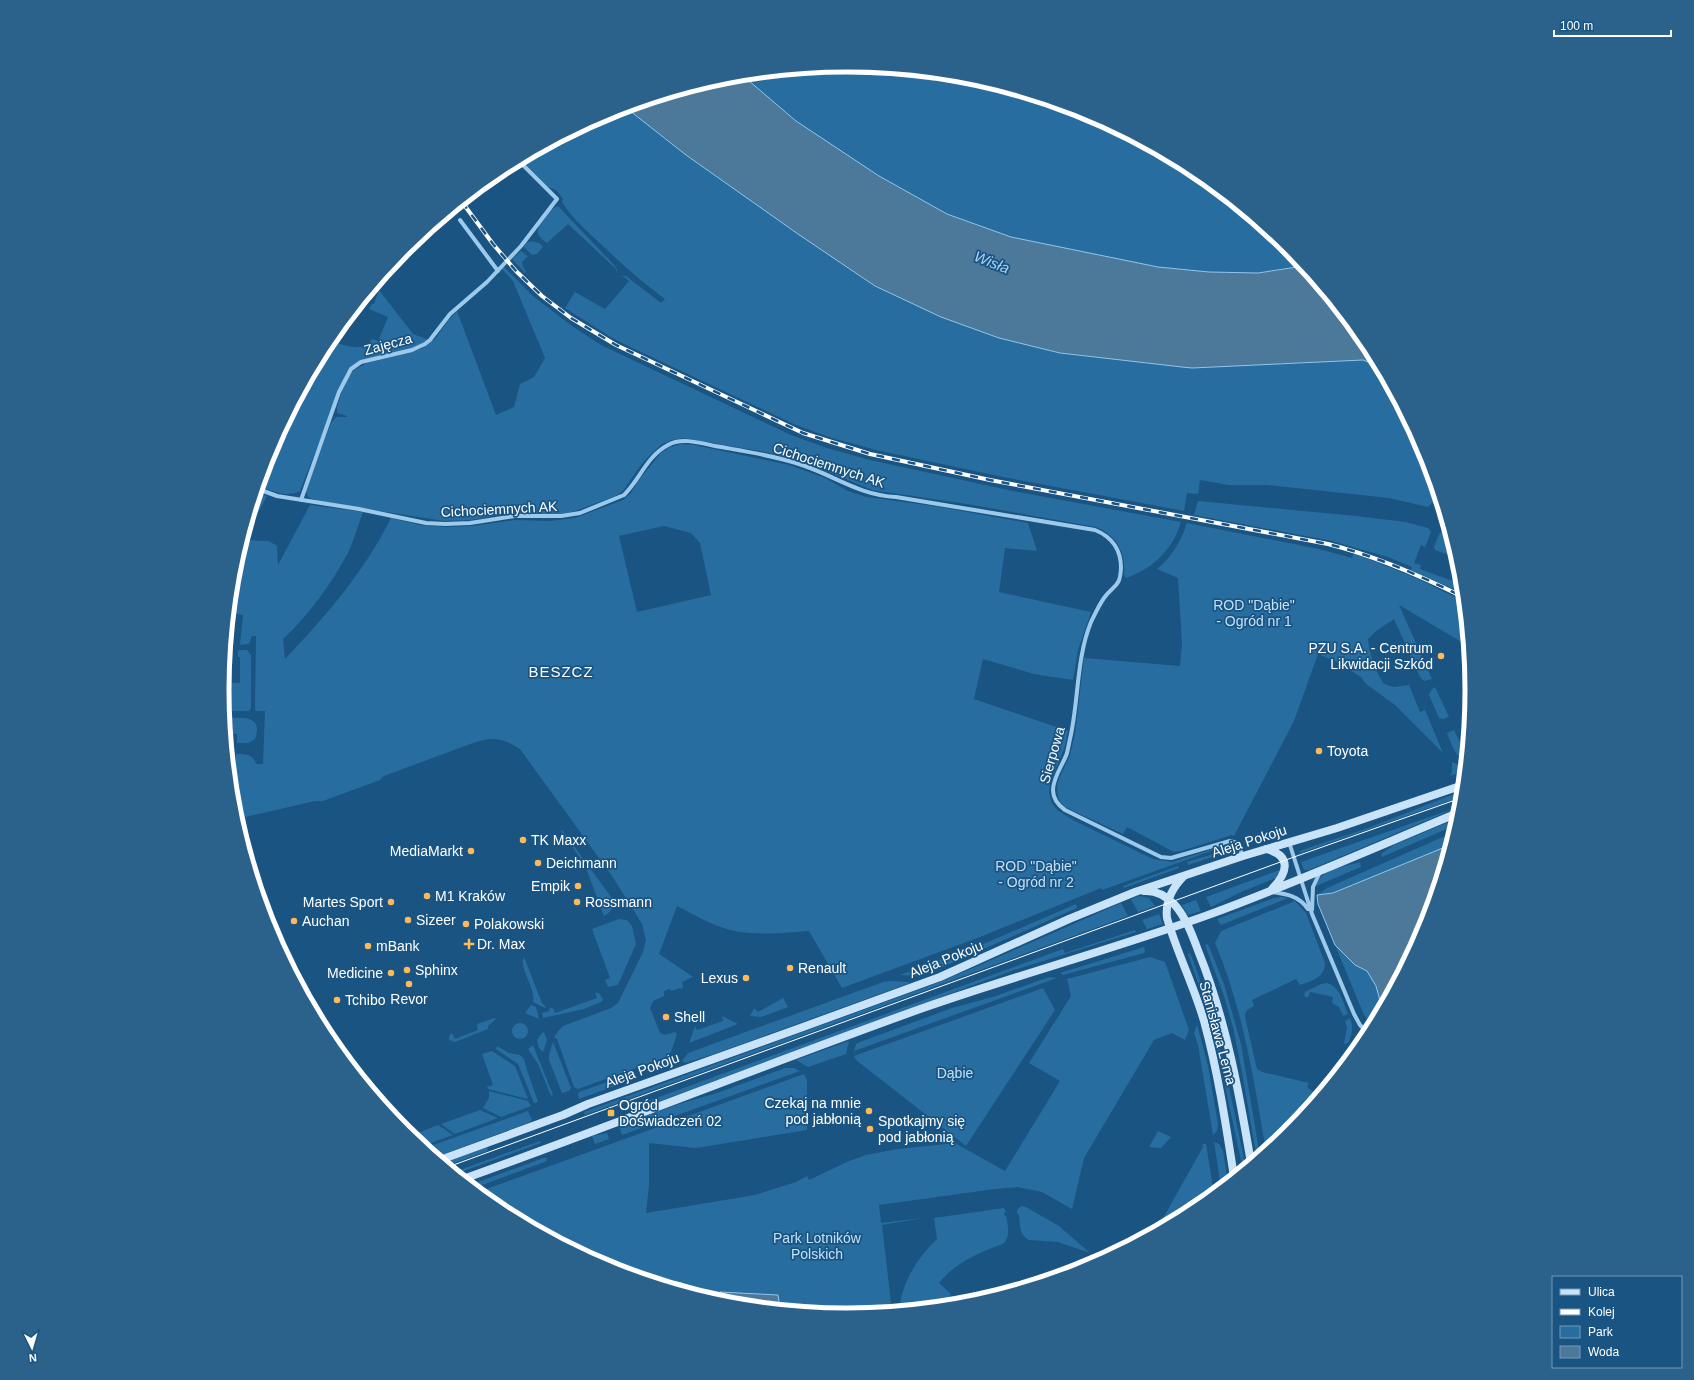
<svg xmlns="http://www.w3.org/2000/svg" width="1694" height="1380" font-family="Arial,sans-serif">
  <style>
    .green { fill: #286d9f; fill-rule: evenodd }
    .water { fill: #4c789a; stroke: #90c7ee }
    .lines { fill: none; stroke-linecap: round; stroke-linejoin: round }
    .minor { stroke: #9dcaeb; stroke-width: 4 }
    .secondary { stroke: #c9e3f8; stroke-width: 8 }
    .tram { stroke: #fff; stroke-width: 1 }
    .rail-casing { stroke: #fff; stroke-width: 4 }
    .rail { stroke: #195482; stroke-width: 2.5; stroke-dasharray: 8; stroke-linecap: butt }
    .poi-dot { fill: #feb958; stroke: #195482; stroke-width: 1.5 }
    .labels { text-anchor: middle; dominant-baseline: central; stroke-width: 3.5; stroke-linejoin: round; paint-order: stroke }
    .street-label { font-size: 14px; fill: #fff; stroke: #195482 }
    .park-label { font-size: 14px; fill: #c2e1f8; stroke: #195482 }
    .poi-label { font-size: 14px; fill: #fff; stroke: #195482; text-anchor: start }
    .water-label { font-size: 15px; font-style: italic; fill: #a8d4f3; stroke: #195482 }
    .neighbourhood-label { font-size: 15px; letter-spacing: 1px; fill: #fff; stroke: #195482 }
    .rim { fill: none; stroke: #fff; stroke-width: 5 }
  </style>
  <rect width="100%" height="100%" fill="#195482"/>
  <path class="green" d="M847 65 969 77 1086 113 1194 170 1289 248 1303 265 1258 273 1209 272 1158 267 1011 237 947 214 879 176 796 121 742 75Z
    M625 107 686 155 798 234 875 286 941 317 999 338 1060 353 1192 368 1364 360 1380 367 1425 451 1439 500 1437 498 1428 507 1389 498 1267 485H1229L1200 480 1198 494 1187 493 1184 511 998 476 876 450 832 438 796 425 624 344 609 336 565 308 575 292 605 309 629 281 624 277 620 276H626L661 303 665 299C643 283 623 265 604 247 589 233 573 220 562 202L563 199 556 190 548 187 521 159 608 112Z
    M558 206 615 266 617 270 616 273V269L568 224 547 243C544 241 540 238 538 234 536 224 550 208 558 206Z
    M531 241 539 243 543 247 537 254 532 255 524 247 526 243Z
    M521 251 529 257H527L522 262 523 267 526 272 525 273 512 259Z
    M502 265 533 296 572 326 601 345 791 435 827 448 870 460 1013 491 1181 522C1173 549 1153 569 1126 578L1124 575C1126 552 1117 536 1096 527L967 504 872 490 804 462 765 452 683 438 672 440 662 444 651 454 640 466 623 491 616 496 575 511 562 514H505L470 520 444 521 317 501 308 497 306 491 331 423 336 417H347V416L337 413V407L342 391 350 374 354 370 367 363 421 349 435 339 447 322 457 311 496 415 514 407 520 384 534 377 545 358 513 281 500 267Z
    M379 290 413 334 429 340C426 342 422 344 418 346 396 357 363 352 346 374L300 491C287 498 272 491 259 486L270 451 327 343C340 339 359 357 372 339L378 341 388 317 369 309 372 304H374Z
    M681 444 694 445 789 465 825 478 848 491 867 497 940 507 1028 523 1037 551 1005 548 999 592 1091 612 1078 650 1073 680 1034 674 983 659 974 699 1068 731 1065 746 1050 783 1049 793 1052 803 1057 810 1075 821 1153 859 1172 862 1229 844H1231L1102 890 1101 888 980 937 842 988 809 931C783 933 756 936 730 930 711 925 693 914 677 906L659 954 693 977 682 982 683 988 681 989 680 988 671 991 670 989 664 991V996L653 1001 650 1008 660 1033 665 1035 675 1032 677 1034 671 1052 667 1057 578 1089 574 1087 557 1039 554 1038 558 1031 563 1026 611 1008 618 1003 643 952 646 940 642 924 612 876 520 749C502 738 494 736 473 743L384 776 380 780 323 801H315L236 819 234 812 229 763H236V754C246 754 253 754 256 764H263L265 711H256L255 709 256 636H252L249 644 240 645 243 615 236 614 235 605V614H229L234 568 257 493 267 496 244 540 269 541 277 546 278 565 310 505 363 512C358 525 354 540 348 553 331 584 309 615 283 639L285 659C325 617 365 571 391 518L420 525 445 527 472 526 515 520 550 521 575 518 623 500 631 493 638 481 661 453 670 447ZM664 526 691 533 700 543 711 595 637 612 619 536Z
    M1198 501 1356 516 1406 522 1428 528 1431 532 1425 547 1421 545 1414 563 1421 565 1420 569 1453 581 1459 566 1462 593 1411 570 1412 567 1388 557 1332 541 1194 515Z
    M1187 523 1319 549 1352 558 1354 553 1416 578 1463 601 1467 640 1465 644 1399 605 1432 679 1424 681 1420 677 1394 619 1375 632 1368 639C1369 654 1376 672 1384 684L1394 687 1409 685 1420 712 1425 710 1443 753 1395 705 1366 684 1361 677 1335 661 1318 654 1294 721 1234 836 1232 835 1181 851 1174 852 1127 827 1123 834 1067 808 1061 803 1058 797 1057 789 1058 781 1070 755 1075 734 1084 658 1180 666 1182 643 1178 578 1157 569C1172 557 1181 541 1187 523Z
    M1443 531 1449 533 1457 558 1435 550 1434 547 1439 534Z
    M238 650H247L251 655V708L249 711H229L230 686H224L223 705V683H240V657H238Z
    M1435 687 1449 717 1443 719 1439 718 1429 695 1431 690Z
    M225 718C241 718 264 714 255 739L249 743H237V734L226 733Z
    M1454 730 1463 749 1466 747 1465 757 1457 755 1453 748 1447 733Z
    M1452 762 1464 767V771L1450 776 1452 771Z
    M1462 791V796L1452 800 1298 854 1302 850 1368 828Z
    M1461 806 1309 870H1304L1301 862Z
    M1458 818 1456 825 1382 857 1381 854 1394 845Z
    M560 830 563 831 611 897C615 905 612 912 604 916L584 863Z
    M1454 832 1424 929 1373 1026 1364 1015 1318 904 1317 895 1327 888Z
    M1233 848 1231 851 1188 865 1187 862Z
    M1360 862 1361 867 1316 886C1321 868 1344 867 1360 862Z
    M1178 866 1179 868 1124 888 1123 886Z
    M1282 869 1278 877 1241 892 1211 907 1206 897Z
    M1139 896 1149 898 1155 906 1138 912 1131 899Z
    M1281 897 1288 898 1221 925 1217 919 1274 898Z
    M1196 900 1201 911 1188 915 1182 905Z
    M1295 901 1306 913 1325 963C1325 978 1311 981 1300 985L1296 979 1252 1000 1254 1006 1246 1011 1245 1017 1257 1069 1262 1072 1309 1083 1307 1086 1309 1089 1319 1095 1289 1132 1266 1151C1254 1080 1243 1009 1215 943L1221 931Z
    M1121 903 1128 916 585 1115 584 1112 932 985 980 965Z
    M1076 904 1077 908 929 973 918 976 900 975 988 942Z
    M1159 914 1163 924 1147 929 1142 920Z
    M619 919 627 920 632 926 636 944 618 985 608 987 605 980 610 978 592 929Z
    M1135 930 1136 932 1014 970 639 1109 637 1105 1063 949 1065 953Z
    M1208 944 1224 984 1241 1044 1260 1156 1257 1159 1242 1072 1233 1027 1224 996 1205 945Z
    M1144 947 1145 952 1144 953 1063 975 1060 973Z
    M1190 953C1216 1018 1229 1086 1243 1154L1245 1168 1243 1170 1211 1021 1188 954Z
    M524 957 542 1003 546 1007 545 1008 533 1002C536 988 518 967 524 957Z
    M1150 957 1165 962 1189 1030 1185 1040 1172 1033 1154 1040 1084 1158 1072 1209 1042 1192 1018 1187 995 1189 879 1205 881 1223 923 1218 882 1225 892 1311 847 1315 725 1303 608 1267 500 1210 478 1192 804 1074 807 1080V1130L696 1148 649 1143V1185L646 1213 755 1195 796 1182 807 1176 809 1180 849 1161 866 1155 898 1149 955 1143 1005 1171 1060 1081 1029 1063 1071 996 1067 979Z
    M1049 977 1057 978 854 1051 856 1044 860 1042 952 1008 996 996Z
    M893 981 909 982 910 983 714 1054 685 1063 682 1061 688 1053 883 982Z
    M1326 983C1340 985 1343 1003 1348 1014L1343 1016 1339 1007 1332 1003 1333 997 1310 992 1308 998 1304 996 1305 992 1321 984Z
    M1043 988 1055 1010 966 1146 856 1060 854 1056C917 1033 980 1011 1043 988Z
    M595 992 600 994 603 1000 601 1002 584 1009 543 1018 542 1013 549 1011 550 1008H553L555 1013 597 998Z
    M783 998 788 1007 761 1017 750 1016 754 1008 758 1012Z
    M531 1005 536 1007 539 1019 525 1013Z
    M722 1016 738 1024 689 1043 695 1026 697 1030 723 1021Z
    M495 1018 496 1019 488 1026V1029L455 1042 449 1040V1036L452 1033 455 1039 478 1030 477 1024Z
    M1350 1018C1354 1026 1352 1036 1348 1043L1344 1044 1347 1028 1345 1021Z
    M512 1031a8 8 0 1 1 16 0a8 8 0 1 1-16 0Z
    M1197 1024 1208 1066 1218 1124 1217 1131 1213 1135 1198 1045 1194 1033Z
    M544 1032 547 1040 543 1052 539 1048 537 1040 541 1034Z
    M849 1041 846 1054 808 1067 796 1060Z
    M553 1042 571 1088 569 1091 562 1093 549 1060V1055Z
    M533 1045 553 1095 551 1096 538 1064 528 1049Z
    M497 1046 509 1053 520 1055 524 1059 527 1070 538 1102 534 1103 518 1064 496 1049Z
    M492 1051 515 1066 528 1099 488 1089 487 1087 493 1085 482 1054Z
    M676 1058 675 1063 672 1066 649 1073 648 1067Z
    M785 1068H794L800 1071 622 1135 619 1126 679 1104 717 1093Z
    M630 1074 631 1080 579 1099 578 1094 579 1092Z
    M489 1091 528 1101 531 1106 501 1117 483 1108 489 1098Z
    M480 1110 498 1118 455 1134 441 1124Z
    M528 1111 532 1120 530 1122 436 1157 425 1148Z
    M438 1125 453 1135 422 1146 410 1136Z
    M1158 1131 1171 1137 1161 1148 1149 1147Z
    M607 1133 609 1139 595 1144 592 1136Z
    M540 1141 541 1143 456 1174 454 1172Z
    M1214 1142 1219 1144 1223 1151 1228 1182 1221 1188Z
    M1202 1144H1206L1214 1194 1194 1210 1157 1229 1203 1147Z
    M487 1147 488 1151 446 1166 443 1163Z
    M546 1157 547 1161 474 1188 470 1185Z
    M1021 1206 1026 1207 1059 1226 1090 1253 1058 1242 1029 1240C1019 1235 1020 1224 1019 1214H1017V1210Z
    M1004 1208 1006 1212 1004 1213 1005 1216H1006C1008 1226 1011 1236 1003 1244 979 1252 955 1263 939 1283L951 1294 943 1306 899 1310C902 1282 917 1258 937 1239L934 1218Z"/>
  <path class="water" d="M742 75 796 121 879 176 947 214 1011 237 1158 267 1209 272 1258 273 1303 266 1367 343 1380 367 1363 360 1192 368 1182 367 1060 353 999 338 941 317 875 286 798 234 686 155 625 107 725 77Z
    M1450 845 1424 929 1382 1008 1376 986 1367 971 1355 965 1335 945 1318 904 1317 895 1333 893Z
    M674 1282C682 1282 686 1284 688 1292L662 1284Z
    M720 1292 778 1295 780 1308 725 1303Z"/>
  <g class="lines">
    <path class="minor" d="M460 220 498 271
      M258 489 277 496 359 509 426 523 445 524 470 523 515 516H561L580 513 624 495C640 479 647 456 668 445 681 437 701 443 715 446 743 451 772 455 799 464 834 475 858 495 896 497L1095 530C1112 537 1121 550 1121 568 1120 588 1114 584 1104 598 1099 605 1095 614 1091 622 1076 659 1079 700 1070 739 1069 743 1068 749 1067 753 1063 765 1053 777 1053 790 1053 799 1058 805 1065 810L1161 857 1171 858 1230 841 1237 843 1243 856
      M301 500 339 392 351 369 361 362 412 350 425 344 430 340 450 314 487 282 521 246 557 199 518 160
      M1289 842 1312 914 1354 1014 1360 1025 1369 1034
      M1272 892C1287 894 1299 896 1308 909
      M1312 910 1313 887 1320 872"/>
    <path class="secondary" d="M1266 849C1293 856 1287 873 1272 889
      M1184 876C1172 888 1165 902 1167 918 1177 953 1194 986 1204 1021 1218 1072 1226 1125 1234 1177
      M1144 891C1156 890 1166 896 1174 904 1186 917 1193 937 1199 953 1226 1020 1239 1092 1251 1163
      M440 1160 563 1115 588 1104 803 1027 940 977 1069 919 1135 892 1243 856 1337 828 1463 785
      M463 1179C617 1124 769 1063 923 1008 1017 975 1114 949 1208 915 1293 884 1376 847 1460 812"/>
    <path class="tram" d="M448 1167 1294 857 1461 798"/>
    <defs>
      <path id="rail" d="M462 202 493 244 516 271 542 296 571 318 616 345 803 433 870 454 990 480 1328 544C1376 556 1419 575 1463 597"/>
    </defs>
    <use href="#rail" class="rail-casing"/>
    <use href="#rail" class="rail"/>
  </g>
  <g class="poi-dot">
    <circle cx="1441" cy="656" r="4"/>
    <circle cx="1319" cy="751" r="4"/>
    <circle cx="523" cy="840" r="4"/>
    <circle cx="471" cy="851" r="4"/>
    <circle cx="538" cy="863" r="4"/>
    <circle cx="578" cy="886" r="4"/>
    <circle cx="427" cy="896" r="4"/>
    <circle cx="391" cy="902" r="4"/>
    <circle cx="577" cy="902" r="4"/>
    <circle cx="408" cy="920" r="4"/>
    <circle cx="294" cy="921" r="4"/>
    <circle cx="466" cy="924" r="4"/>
    <path d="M467 938h4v4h4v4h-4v4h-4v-4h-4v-4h4z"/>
    <circle cx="368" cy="946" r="4"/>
    <circle cx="790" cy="968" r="4"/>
    <circle cx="407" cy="970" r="4"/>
    <circle cx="391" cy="973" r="4"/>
    <circle cx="746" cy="978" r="4"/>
    <circle cx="409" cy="984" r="4"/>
    <circle cx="337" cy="1000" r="4"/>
    <circle cx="666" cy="1017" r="4"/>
    <circle cx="869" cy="1111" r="4"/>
    <rect x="607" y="1109" width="8" height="8" rx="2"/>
    <circle cx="870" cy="1129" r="4"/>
  </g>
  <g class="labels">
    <g class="street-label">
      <text transform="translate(388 344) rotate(-15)">Zajęcza</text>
      <text transform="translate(829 465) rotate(18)">Cichociemnych AK</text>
      <text transform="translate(499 509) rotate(-3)">Cichociemnych AK</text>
      <text transform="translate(1052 755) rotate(-74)">Sierpowa</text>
      <text transform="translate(1249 841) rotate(-18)">Aleja Pokoju</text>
      <text transform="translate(946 959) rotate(-22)">Aleja Pokoju</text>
      <text transform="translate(1218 1033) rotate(75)">Stanisława Lema</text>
      <text transform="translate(642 1070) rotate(-20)">Aleja Pokoju</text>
    </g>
    <g class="park-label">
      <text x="1254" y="605">ROD "Dąbie"<tspan x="1254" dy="16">- Ogród nr 1</tspan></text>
      <text x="1036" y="866">ROD "Dąbie"<tspan x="1036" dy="16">- Ogród nr 2</tspan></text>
      <text x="955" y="1073">Dąbie</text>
      <text x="817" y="1238">Park Lotników<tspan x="817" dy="16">Polskich</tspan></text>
    </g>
    <g class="poi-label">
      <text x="1433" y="648" text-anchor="end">PZU S.A. - Centrum<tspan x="1433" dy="16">Likwidacji Szkód</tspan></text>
      <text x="1327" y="751">Toyota</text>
      <text x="531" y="840">TK Maxx</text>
      <text x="463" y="851" text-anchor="end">MediaMarkt</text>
      <text x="546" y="863">Deichmann</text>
      <text x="570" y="886" text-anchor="end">Empik</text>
      <text x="435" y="896">M1 Kraków</text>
      <text x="383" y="902" text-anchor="end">Martes Sport</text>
      <text x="585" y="902">Rossmann</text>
      <text x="416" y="920">Sizeer</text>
      <text x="302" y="921">Auchan</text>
      <text x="474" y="924">Polakowski</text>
      <text x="477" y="944">Dr. Max</text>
      <text x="376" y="946">mBank</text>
      <text x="798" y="968">Renault</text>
      <text x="415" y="970">Sphinx</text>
      <text x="383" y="973" text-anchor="end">Medicine</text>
      <text x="738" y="978" text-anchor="end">Lexus</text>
      <text x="409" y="999" text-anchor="middle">Revor</text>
      <text x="345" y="1000">Tchibo</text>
      <text x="674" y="1017">Shell</text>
      <text x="861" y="1103" text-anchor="end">Czekaj na mnie<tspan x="861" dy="16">pod jabłonią</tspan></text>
      <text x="619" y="1105">Ogród<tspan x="619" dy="16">Doświadczeń 02</tspan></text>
      <text x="878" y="1121">Spotkajmy się<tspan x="878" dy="16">pod jabłonią</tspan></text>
    </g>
    <g class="water-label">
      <text transform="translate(992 262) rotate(22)">Wisła</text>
    </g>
    <g class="neighbourhood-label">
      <text x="561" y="671">BESZCZ</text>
    </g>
  </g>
  <path d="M0 0H1694V1380H0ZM229 690a618 618 0 1 1 1236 0a618 618 0 1 1-1236 0Z" fill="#2b628c" fill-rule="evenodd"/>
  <path class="rim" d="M229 690a618 618 0 1 1 1236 0a618 618 0 1 1-1236 0Z"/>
  <rect x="1552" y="1276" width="130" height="92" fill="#195482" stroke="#7598b4"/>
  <rect x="1560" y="1289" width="20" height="6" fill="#c9e3f8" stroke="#7598b4"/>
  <text x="1588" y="1296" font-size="12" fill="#ffffff">Ulica</text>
  <rect x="1560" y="1309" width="20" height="6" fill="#ffffff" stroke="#7598b4"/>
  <text x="1588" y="1316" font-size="12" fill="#ffffff">Kolej</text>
  <rect x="1560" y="1326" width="20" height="12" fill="#286d9f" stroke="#7598b4"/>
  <text x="1588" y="1336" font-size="12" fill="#ffffff">Park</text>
  <rect x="1560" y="1346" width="20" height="12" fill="#4c789a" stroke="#7598b4"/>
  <text x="1588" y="1356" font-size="12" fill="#ffffff">Woda</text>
  <g transform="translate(32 1348) rotate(175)" stroke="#195482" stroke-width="3" paint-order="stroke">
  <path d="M0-3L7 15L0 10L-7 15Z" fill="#ffffff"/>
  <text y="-6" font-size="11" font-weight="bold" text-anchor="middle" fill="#ffffff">N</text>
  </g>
  <path d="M1554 30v6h117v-6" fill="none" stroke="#ffffff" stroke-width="2"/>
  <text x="1560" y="30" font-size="12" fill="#ffffff" stroke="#195482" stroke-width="3" paint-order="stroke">100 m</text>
</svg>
